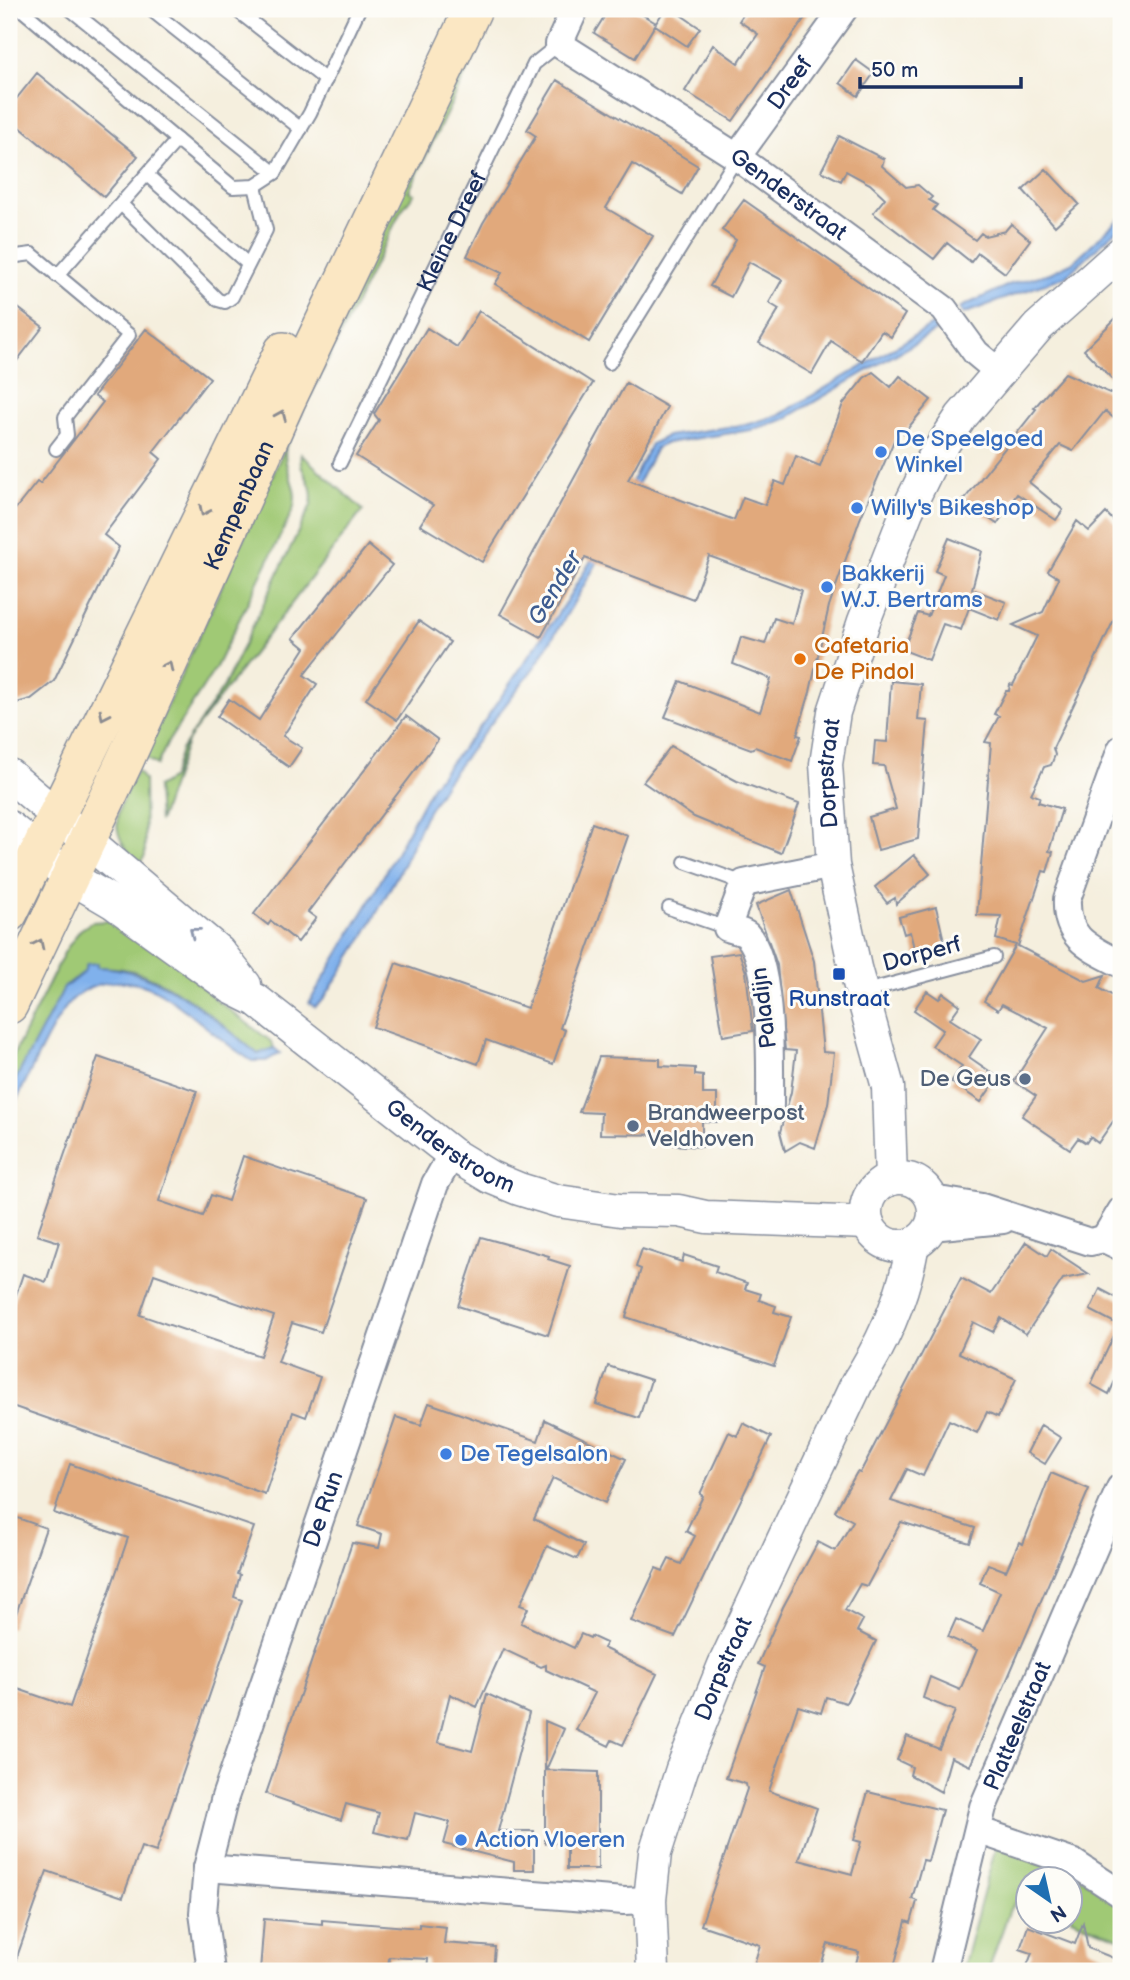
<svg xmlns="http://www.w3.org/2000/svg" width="1130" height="1980" font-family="'Balsamiq Sans',sans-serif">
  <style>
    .green { fill: #a0c975; stroke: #5e7c6a; stroke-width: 2 }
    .water { fill: #80b1ec; stroke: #4e70a5; stroke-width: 2 }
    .building { fill: #e1a97c; fill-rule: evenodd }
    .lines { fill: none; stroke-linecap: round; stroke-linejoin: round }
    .service-casing { stroke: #888f9e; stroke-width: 16 }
    .minor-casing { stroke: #888f9e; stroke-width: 30 }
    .tertiary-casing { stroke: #888f9e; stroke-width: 35 }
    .secondary-casing { stroke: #888f9e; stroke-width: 40 }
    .service { stroke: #fff; stroke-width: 12 }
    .minor { stroke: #fff; stroke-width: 26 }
    .tertiary { stroke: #fff; stroke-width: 32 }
    .secondary { stroke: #fbe7c3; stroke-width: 37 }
    .oneway { stroke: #8b8b90 }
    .oneway2 { stroke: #8d97ae }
    .shop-dot { fill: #3f7fe0; stroke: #fdfcf7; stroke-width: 2.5 }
    .food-dot { fill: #e8710a; stroke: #fdfcf7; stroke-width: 2.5 }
    .transit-dot { fill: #1a4fb4; stroke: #fdfcf7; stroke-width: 2.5 }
    .service-dot { fill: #5c6f8a; stroke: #fdfcf7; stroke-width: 2.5 }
    .labels { text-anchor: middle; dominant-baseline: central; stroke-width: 6; stroke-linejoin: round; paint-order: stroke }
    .street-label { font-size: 23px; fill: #1b2f5e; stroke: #fdfcf7 }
    .shop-label { font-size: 23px; fill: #366cbe; stroke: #fdfcf7; text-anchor: start }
    .food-label { font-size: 23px; fill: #c56008; stroke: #fdfcf7; text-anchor: start }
    .transit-label { font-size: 23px; fill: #164399; stroke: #fdfcf7 }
    .service-label { font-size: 23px; fill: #4e5e75; stroke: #fdfcf7; text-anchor: end }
    .water-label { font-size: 24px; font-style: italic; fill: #3e5c90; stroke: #fdfcf7 }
  </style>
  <rect width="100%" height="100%" fill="#fdfcf7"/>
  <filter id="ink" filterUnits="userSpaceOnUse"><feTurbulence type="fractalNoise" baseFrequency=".0143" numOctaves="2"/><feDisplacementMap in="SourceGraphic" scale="14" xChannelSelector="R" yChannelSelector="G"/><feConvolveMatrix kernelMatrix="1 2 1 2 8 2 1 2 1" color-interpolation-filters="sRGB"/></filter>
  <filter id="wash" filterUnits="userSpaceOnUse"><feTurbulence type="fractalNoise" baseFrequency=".00686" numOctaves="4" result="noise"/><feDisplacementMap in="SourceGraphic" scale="28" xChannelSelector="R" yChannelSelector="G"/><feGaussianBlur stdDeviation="1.57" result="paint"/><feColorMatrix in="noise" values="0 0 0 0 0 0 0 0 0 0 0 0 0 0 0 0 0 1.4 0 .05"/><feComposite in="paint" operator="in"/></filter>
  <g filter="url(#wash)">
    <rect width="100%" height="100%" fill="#f5efde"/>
    <path class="green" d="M485 9H497L409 191 414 194 401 211 286 446C281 471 301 485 293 510L216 667 168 742 157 765 144 757Z
      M301 454 363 510 188 739 159 822 157 787 172 778 181 750 224 686 311 505C316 479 297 474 301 454Z
      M137 770 144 780 145 856 139 864C103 829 118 809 137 770Z
      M120 920 144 933 214 998 272 1042 274 1048 258 1054C212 1017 122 928 64 988L9 1092V1064L65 951 80 930 92 922Z
      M996 1846 1054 1862 1121 1902V1939L1071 1919 1070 1878H1028V1902L1018 1898 1010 1909 988 1971H962Z"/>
    <path class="water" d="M1121 217V226L1066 276 963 314 959 308 1011 284 1050 273 1073 262Z
      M936 323 939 329 783 420 751 430 667 443 656 448 597 563 563 621 536 665 446 782 425 816 404 863 364 936 323 1000 315 1007 309 1003 373 895 433 784 483 723 563 606 592 559 651 444 667 436 749 424 779 415Z
      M98 963 97 967C163 969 209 1015 258 1054L274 1048 280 1053 266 1061H252C219 1041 191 1011 157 991 131 977 96 978 73 999 53 1018 23 1089 9 1116V1092L64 988 84 972 87 964Z"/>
    <g id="blocks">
      <path class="building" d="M609 9H633L656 23 665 9H672L700 28 687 46 655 25 635 58 594 33Z
        M747 9H811L733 121 685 91 713 45 738 63 758 34 739 21Z
        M856 60 874 73 858 96 840 83Z
        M37 73 138 156 104 197 9 118V108Z
        M557 80 698 166 682 194 632 164 606 208 653 236 589 342 495 284 502 273 467 256 483 223 536 136 527 130Z
        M839 136 884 159 882 166 906 187 918 185 932 197 929 200 937 205 933 210 975 240 981 233 985 236 1005 231 1011 224 1030 240 1005 273 978 253 971 262 947 243 934 259 873 213 885 198 870 184 846 171 841 181 821 171Z
        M1046 169 1079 204 1055 226 1023 190Z
        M744 200 905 314 891 337 882 331 862 361 831 341 812 374 759 343 779 309 769 303 782 280 749 262 731 297 710 286 736 240 722 230Z
        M9 301 43 327 9 371Z
        M479 311 593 383 482 562 420 525 433 505 356 456 379 420 374 414 427 328 457 347Z
        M1121 313V388L1084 350Z
        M146 329 210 378 153 452 161 459 104 535 119 547 54 681 31 699 9 705V517L37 482 40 484 103 402 94 396Z
        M873 372 891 387 900 376 931 400 904 433 899 429 860 519 829 606 810 692 797 735 801 736 792 761 755 747 751 749 665 717 680 681 760 712 771 679 733 664 741 637 765 644 774 618 792 624 801 590 709 556 693 599 585 558 541 637 500 614 626 383 667 407 628 480 734 520 743 497 765 505 775 481 785 485 796 456 820 466 843 404 864 378Z
        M1065 373 1121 398V424L1105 411 1073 451 1060 445 1029 482 1063 510 1056 520 1017 494 997 524 963 501 1036 409 1034 408Z
        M1106 513 1121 528V605L1053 748 1055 755 1051 765 1044 767 1031 794 1040 797 1038 802 1062 809 1049 851 1053 852 1047 872 1043 871 1018 946 1086 981 1105 975 1099 988 1121 1000V1110L1098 1143 1090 1137 1086 1143 1078 1138 1070 1149 1022 1116 1036 1096 1014 1081 1048 1028 1002 1004 998 1010 984 1001 1016 945 996 939 1001 916 977 915 991 743 985 742 999 716 994 714 1006 691H1009L1010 684 1013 685 1037 636 1013 625 1043 612 1059 578 1048 571 1077 521 1089 531Z
        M949 538 982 551 972 589 1006 602 999 620 969 608 961 630 943 624 929 660 903 650 918 613 928 616 944 575 935 571Z
        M368 545 392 565 304 675 317 684 283 736 302 748 289 767 217 717 229 699 259 720 305 648 293 638Z
        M419 621 450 642 397 720 366 699Z
        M891 681 921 684 918 720 928 721 918 839 878 850 869 817 896 809 884 766 873 765 875 741 887 742Z
        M406 716 438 740 308 912 316 918 298 942 271 921 268 925 254 914Z
        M671 746 737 781 799 804 781 853 694 817 643 782Z
        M592 823 628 836 560 1028 565 1030 553 1064 486 1040 478 1064 373 1027 396 963 527 1008Z
        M914 855 930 874 896 904 895 898 887 903 875 887Z
        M791 890 814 961 823 1052 834 1053 828 1104 815 1148 800 1142 785 1151 780 1132 791 1092 796 1051 785 1050 777 965 756 905Z
        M936 907 946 949 916 956 910 932 904 934 899 917Z
        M739 952 746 972 753 1031 723 1036 710 956Z
        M927 991 939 999 943 993 960 1005 950 1019 981 1039 969 1057 998 1077 981 1102 951 1082 962 1066 932 1046 943 1030 914 1010Z
        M98 1057 197 1091 159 1201 203 1216 211 1195 228 1201 243 1156 367 1198 321 1332 292 1323 278 1362 320 1377 306 1417 293 1412 265 1494 9 1405V1316L23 1274 46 1282 59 1242 37 1235ZM154 1274 274 1316 260 1356 140 1315Z
        M599 1057 660 1059V1066L695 1068V1075L703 1076V1094H717V1122L702 1121V1147L674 1145V1135L600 1134 601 1113 579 1112Z
        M481 1237 549 1256 548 1259 570 1266 548 1335 458 1306Z
        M1026 1242 1047 1256 1051 1249 1089 1274 1063 1279 1026 1334 1001 1318 993 1332 973 1322 959 1353 1016 1379 998 1417 987 1412 977 1433 949 1420 923 1476 907 1469 891 1501 975 1528 970 1543 901 1522 867 1586 860 1584 845 1610 863 1620 857 1631 876 1641 846 1703 826 1697 821 1713 798 1706 769 1791 817 1808 799 1860 852 1874 861 1842 854 1840 868 1792 942 1810 928 1861 923 1860 912 1899 917 1901 911 1923 906 1921 893 1971H854L859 1952 828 1944 819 1971H752L760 1945 701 1925 747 1789 746 1784 726 1778 765 1667 758 1664 783 1607 818 1542 835 1551 853 1521 835 1511 857 1472 860 1473 961 1278 991 1294Z
        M642 1249 682 1262 684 1255 717 1266 715 1272 747 1283 745 1289 761 1294 759 1300 776 1306 774 1312 791 1317 774 1366 626 1317 641 1269 636 1267Z
        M1100 1289 1121 1300V1368L1109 1394 1091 1384 1119 1325 1090 1310Z
        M608 1366 651 1380 639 1418 596 1404Z
        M429 1403 538 1441 545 1420 626 1459 605 1503 553 1478 534 1519 584 1545 577 1559 547 1546 520 1605 528 1608 521 1623 574 1648 581 1634 590 1638 591 1636 606 1643 603 1648 657 1674 623 1745 612 1740 609 1746 576 1730 595 1693 546 1670V1665L541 1667 503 1649 477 1707 450 1694 438 1742 472 1751 487 1694 529 1713 498 1831H534V1870H514V1862L444 1844 450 1822 415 1813 408 1840 374 1832 379 1813 346 1804 341 1820 266 1794 352 1543 379 1548 382 1534 358 1526 396 1417 421 1425Z
        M743 1423 771 1437 675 1637 631 1621 656 1568 663 1571 669 1559 681 1564 695 1536 686 1531 703 1496 700 1494 729 1432 737 1436Z
        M1041 1425 1061 1438 1045 1464 1027 1453Z
        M70 1464 254 1527 237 1574 240 1575 234 1597 242 1600 156 1852 141 1847 123 1897 47 1871 12 1971H9V1686L70 1707 128 1538 54 1513Z
        M1051 1473 1089 1489 970 1766 951 1757 941 1792 910 1775 912 1767 897 1760 907 1736 939 1749 955 1711 923 1698 930 1677 960 1690 977 1650 948 1637 956 1619 983 1631 1000 1592 980 1583 988 1564 1006 1571 1019 1542 1023 1544Z
        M9 1515 46 1528 11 1628 9 1627Z
        M545 1721 564 1729 546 1770 598 1772V1869H567V1843H545Z
        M264 1919 322 1924V1920L419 1928V1924L446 1927 444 1943 495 1947 493 1971H427L428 1959 389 1957 388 1971H260Z
        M1083 1923 1088 1948 1121 1961V1971H1025L1032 1953 1020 1949 1028 1926 1075 1944Z"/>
    </g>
  </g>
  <g filter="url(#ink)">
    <use href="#blocks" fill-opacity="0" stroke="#888f9e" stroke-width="2"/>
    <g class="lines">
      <defs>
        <g id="service">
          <path d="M21 9 233 187 255 186 275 173 310 113 359 9"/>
          <path d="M70 9 275 173"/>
          <path d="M150 9 301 129"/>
          <path d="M235 9 326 80"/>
          <path d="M147 175 248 264"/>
          <path d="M122 205 218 300 225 302 232 297 266 230 255 186"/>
          <path d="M9 257 32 254 129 335 65 417 67 435 56 449"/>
          <path d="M57 276 177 140"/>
          <path d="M609 363 737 157"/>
          <path id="s1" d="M340 463 534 64 559 44"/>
          <path d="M685 862 744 883"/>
          <path d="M669 908 727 928"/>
          <path d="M862 992 994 957"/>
        </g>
        <g id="minor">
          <path id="s2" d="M575 9 559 44 737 157 944 309 976 353 999 372"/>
          <path id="s3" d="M737 157 844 9"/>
          <path d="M1121 749 1067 899C1065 939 1090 948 1121 964"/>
          <path d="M770 1105C770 1068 773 962 747 935 742 931 733 930 727 928L744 883 833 865"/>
          <path d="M933 1203 945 1201 982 1207 1090 1242 1104 1239 1121 1247"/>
          <path d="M931 1227 1003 1220"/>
          <path d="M1104 1239 1121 1211"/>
          <path d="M980 1831 1074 1863 1121 1894"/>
          <path d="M207 1868 624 1901 650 1900"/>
          <path id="s4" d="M211 1971 203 1913 207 1868 225 1797 435 1184 452 1154"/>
          <path id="s5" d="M943 1971 983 1807 1120 1488"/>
        </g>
        <g id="tertiary">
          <path d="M9 775 219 952 245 985"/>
          <path id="s6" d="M9 827 70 877 114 903 232 988 256 1000 452 1154 490 1177 519 1189 558 1201 620 1210 679 1211 706 1217 868 1223"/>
          <circle cx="900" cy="1212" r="34"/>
          <path id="s7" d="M891 1179 888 1087 855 968 833 865 826 764 834 712 864 621 907 511 930 464 961 417 1038 327 1121 253"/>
          <path id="s8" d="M653 1971 650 1900 655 1853 682 1769 724 1665 857 1383C885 1340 904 1295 913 1244"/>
        </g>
        <g id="secondary">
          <path d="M9 913 283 351"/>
          <path id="s9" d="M9 1005 126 758 286 402 473 9"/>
        </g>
      </defs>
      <use href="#service" class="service-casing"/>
      <use href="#minor" class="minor-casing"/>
      <use href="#tertiary" class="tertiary-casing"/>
      <use href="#secondary" class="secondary-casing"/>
      <use href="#service" class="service"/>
      <use href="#minor" class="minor"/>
      <use href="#tertiary" class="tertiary"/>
      <use href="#secondary" class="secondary"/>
    </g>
    <defs><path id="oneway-chevron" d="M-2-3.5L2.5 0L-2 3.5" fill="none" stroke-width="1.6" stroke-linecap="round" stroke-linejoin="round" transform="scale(1.75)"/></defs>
    <g class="oneway">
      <use href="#oneway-chevron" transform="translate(281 415) rotate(-67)"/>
      <use href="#oneway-chevron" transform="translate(204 511) rotate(116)"/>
      <use href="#oneway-chevron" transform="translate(168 666) rotate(-65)"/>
      <use href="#oneway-chevron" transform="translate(104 715) rotate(116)"/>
      <use href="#oneway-chevron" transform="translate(39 944) rotate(-64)"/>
    </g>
    <use class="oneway2" href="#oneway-chevron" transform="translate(194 932) rotate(-142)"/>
  </g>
  <g class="shop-dot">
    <circle cx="881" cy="452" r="7"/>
    <circle cx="857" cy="508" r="7"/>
    <circle cx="827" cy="587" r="7"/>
    <circle cx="446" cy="1454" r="7"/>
    <circle cx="461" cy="1840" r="7"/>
  </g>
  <circle class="food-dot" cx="800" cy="659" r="7"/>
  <rect class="transit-dot" x="832" y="967" width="14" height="14" rx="3.5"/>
  <g class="service-dot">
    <circle cx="1025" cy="1079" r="7"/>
    <circle cx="633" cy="1126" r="7"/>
  </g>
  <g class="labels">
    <g class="street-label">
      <text stroke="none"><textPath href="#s3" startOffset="91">Dreef</textPath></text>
      <text stroke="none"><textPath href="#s2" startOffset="313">Genderstraat</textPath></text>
      <text stroke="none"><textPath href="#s1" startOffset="257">Kleine Dreef</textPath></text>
      <text stroke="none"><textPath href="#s9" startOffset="550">Kempenbaan</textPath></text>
      <text stroke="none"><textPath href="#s7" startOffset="413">Dorpstraat</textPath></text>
      <text transform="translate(922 954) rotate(-15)">Dorperf</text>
      <text transform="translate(764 1008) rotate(-97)">Paladijn</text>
      <text stroke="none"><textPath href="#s6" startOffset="546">Genderstroom</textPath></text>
      <text stroke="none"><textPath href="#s4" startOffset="481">De Run</textPath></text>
      <text stroke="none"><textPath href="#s8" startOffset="315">Dorpstraat</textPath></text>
      <text stroke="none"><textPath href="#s5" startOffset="257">Platteelstraat</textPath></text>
    </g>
    <g class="shop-label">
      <text x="895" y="439">De Speelgoed<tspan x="895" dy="26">Winkel</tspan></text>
      <text x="871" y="508">Willy's Bikeshop</text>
      <text x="841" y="574">Bakkerij<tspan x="841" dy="26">W.J. Bertrams</tspan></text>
      <text x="460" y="1454">De Tegelsalon</text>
      <text x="475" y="1840">Action Vloeren</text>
    </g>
    <g class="food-label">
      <text x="814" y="646">Cafetaria<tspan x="814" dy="26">De Pindol</tspan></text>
    </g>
    <g class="transit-label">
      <text x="839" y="999">Runstraat</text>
    </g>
    <g class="service-label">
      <text x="1011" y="1079">De Geus</text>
      <text x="647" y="1113" text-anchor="start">Brandweerpost<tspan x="647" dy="26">Veldhoven</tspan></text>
    </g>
    <g class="water-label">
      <text transform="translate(555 588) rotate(-59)">Gender</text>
    </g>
  </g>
  <rect width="1130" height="1980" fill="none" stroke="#fdfcf7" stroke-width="35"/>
  <g transform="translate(1049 1900) rotate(146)"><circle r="33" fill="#fdfcf7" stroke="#a3aaba" stroke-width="2"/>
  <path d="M0-5L12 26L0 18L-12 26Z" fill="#1f6fb2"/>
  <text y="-10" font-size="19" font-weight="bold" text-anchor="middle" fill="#1b2f5e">N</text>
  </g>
  <path d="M860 77v10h161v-10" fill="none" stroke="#1b2f5e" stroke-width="3.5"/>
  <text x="871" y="77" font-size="21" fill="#1b2f5e" stroke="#fdfcf7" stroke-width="5" paint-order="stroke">50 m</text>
</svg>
